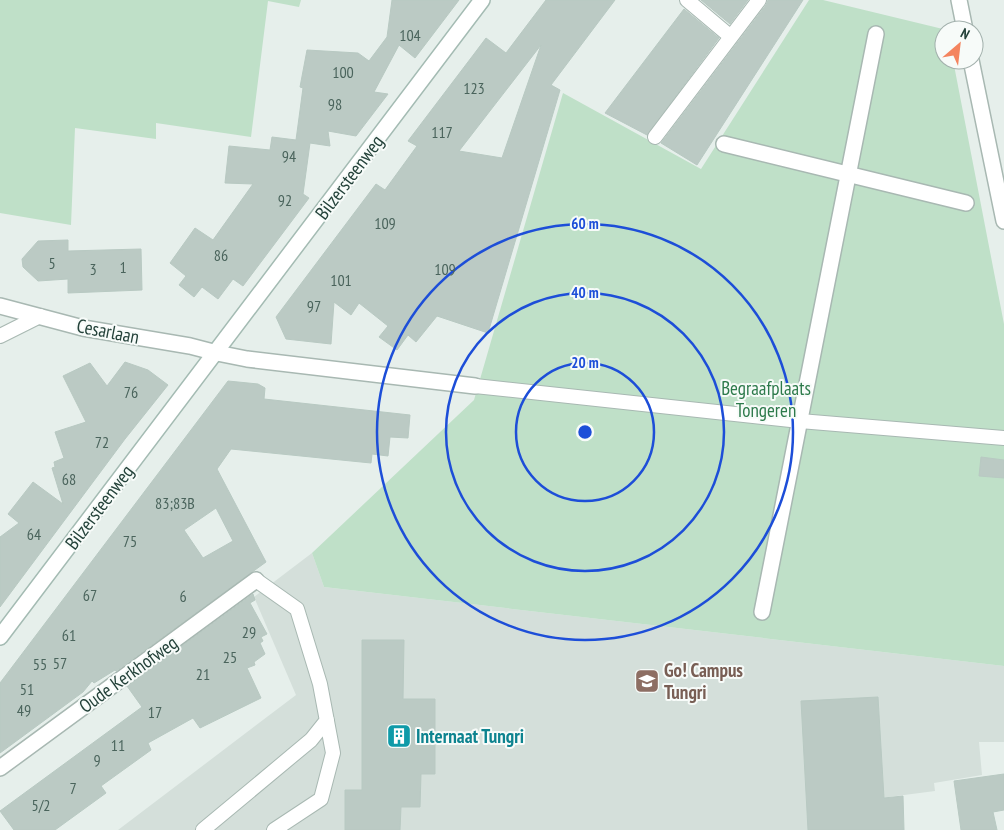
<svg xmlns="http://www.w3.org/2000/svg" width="1004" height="830" font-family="'PT Sans Narrow',sans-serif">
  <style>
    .built { fill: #d4dfda }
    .green { fill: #bfe0c8 }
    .building { fill: #bbcac4; stroke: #b8c9c2; fill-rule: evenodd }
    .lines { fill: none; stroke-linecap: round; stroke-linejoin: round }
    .service-casing { stroke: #a8b8b2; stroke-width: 16 }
    .pedestrian-casing { stroke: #a8b8b2; stroke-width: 18 }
    .minor-casing { stroke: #a8b8b2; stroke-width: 18 }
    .tertiary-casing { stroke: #a8b8b2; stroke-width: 18 }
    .secondary-casing { stroke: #a4bbb3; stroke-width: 18 }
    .service { stroke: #fff; stroke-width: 14 }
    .pedestrian { stroke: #fff; stroke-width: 15 }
    .minor { stroke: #fff; stroke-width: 15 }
    .tertiary { stroke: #fff; stroke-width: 15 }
    .secondary { stroke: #fff; stroke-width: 15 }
    .ring { fill: none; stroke: #1d4ed8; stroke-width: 2.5 }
    .labels { text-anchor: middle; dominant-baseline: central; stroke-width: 4; stroke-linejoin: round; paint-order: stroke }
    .number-label { font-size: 16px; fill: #4a645c }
    .street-label { font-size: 19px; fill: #24423a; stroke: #f7fbf9 }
    .park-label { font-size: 19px; fill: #2d7a4b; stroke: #f7fbf9 }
    .education-label { font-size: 19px; font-weight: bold; fill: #785e54; stroke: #f7fbf9; text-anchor: start }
    .culture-label { font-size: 19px; font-weight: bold; fill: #0d838f; stroke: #f7fbf9; text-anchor: start }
    .centre { fill: #1d4ed8; stroke: #f7fbf9; stroke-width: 2.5 }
    .ring-label { font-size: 15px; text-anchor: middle; font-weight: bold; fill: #1d4ed8; stroke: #f7fbf9; stroke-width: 4; stroke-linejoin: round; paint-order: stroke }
  </style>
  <rect width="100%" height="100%" fill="#e6efeb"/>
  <path class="built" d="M312 553 324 587 1004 666V742H979L982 775 934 783 935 791 881 798 883 830H118L296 695 254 597Z"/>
  <path class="green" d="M0 0H301L299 7 268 1 251 137 156 123V139L75 128 71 225 0 213Z
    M809 0H823L947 30H944V60H953L1004 324V666L324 587 312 553 474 400 563 93 701 169Z"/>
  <path class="building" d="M392 0H459L415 58 399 45 374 92 388 94 356 136 328 131 330 146 310 143 303 194 309 198 243 286 233 279 218 299 202 287 194 297 179 285 186 276 170 263 195 228 213 240 253 184 225 183 229 146 270 150 272 137 296 140 303 88 300 87 307 50 358 53 369 61 387 37Z
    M546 0H615L551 85 560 90 488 333 437 316 416 342 408 335 397 350 379 337 388 326 359 303 351 315 334 302 331 344 286 339 276 317 376 184 385 190 417 146 408 141 474 54 486 38 506 53ZM541 45 502 158 459 151Z
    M701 0H748L730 24Z
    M768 0H803L697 165 661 143 766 5Z
    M684 9 719 38 647 135 605 113Z
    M68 240V251L141 249 142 290 68 293V279L38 281 23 267 22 259 38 241Z
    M125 362 148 370 168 385 125 439 0 607V537L19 523 8 514 33 482 63 504 52 468 55 467 54 462 64 458 55 432 86 422 63 376 90 363 107 386Z
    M228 381 258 384 265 388 264 399 410 415 408 438 390 437 388 456 372 454 371 463 231 449 217 469 266 562 116 671 115 670 94 683 92 681 83 692 0 753V683ZM216 508 233 541 203 558 184 530Z
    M981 457 1004 460V478L979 476Z
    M253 594 255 600 250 603 267 634 261 637 263 641 260 643 265 654 254 662 255 665 247 668 261 698 200 728 193 718 148 743 151 750 101 786 106 793 55 830H14L0 811 142 707 127 686Z
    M362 640H404L403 699H435V774H421L420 807H401L400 830H345V790H362Z
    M878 697 884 798 903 796 904 830H808L801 701Z
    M1004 774V810L993 812 997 830H961L954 781Z"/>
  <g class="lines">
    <defs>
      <path id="service" d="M687 0 731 37
        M655 137 759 0
        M0 336 40 316
        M475 386 800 421 1004 438
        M256 580 297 609 320 684 333 753 321 799 274 830
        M203 830 311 740 327 720"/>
      <path id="pedestrian" d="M724 144 966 203
        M762 612 876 34"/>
      <path id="minor" d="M959 0 965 30
        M971 60 1004 221
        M217 353 247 359 475 386
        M0 768 256 580"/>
      <path id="tertiary" d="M0 306 83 328 190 346 217 353"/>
      <path id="secondary" d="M0 637 482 0"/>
    </defs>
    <use href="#service" class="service-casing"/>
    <use href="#pedestrian" class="pedestrian-casing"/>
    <use href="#minor" class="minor-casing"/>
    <use href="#tertiary" class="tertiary-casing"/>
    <use href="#secondary" class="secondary-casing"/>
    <use href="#service" class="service"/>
    <use href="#pedestrian" class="pedestrian"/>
    <use href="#minor" class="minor"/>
    <use href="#tertiary" class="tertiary"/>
    <use href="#secondary" class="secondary"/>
  </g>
  <g class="ring">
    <circle cx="585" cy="432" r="69"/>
    <circle cx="585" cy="432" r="139"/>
    <circle cx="585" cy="432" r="208"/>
  </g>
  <defs>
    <symbol id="school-square" viewBox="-11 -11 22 22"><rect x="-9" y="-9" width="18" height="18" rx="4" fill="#8d6e63" stroke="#f7fbf9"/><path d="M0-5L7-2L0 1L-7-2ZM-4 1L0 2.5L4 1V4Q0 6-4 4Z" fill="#fff"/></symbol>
    <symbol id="building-square" viewBox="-11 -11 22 22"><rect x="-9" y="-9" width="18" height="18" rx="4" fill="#0f9aa8" stroke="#f7fbf9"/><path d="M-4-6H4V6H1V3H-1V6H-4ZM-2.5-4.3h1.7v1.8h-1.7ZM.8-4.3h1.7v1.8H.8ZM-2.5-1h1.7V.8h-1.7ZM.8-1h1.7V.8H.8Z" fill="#fff"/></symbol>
  </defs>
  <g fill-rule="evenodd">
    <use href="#school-square" x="633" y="667" width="28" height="28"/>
    <use href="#building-square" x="385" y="722" width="28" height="28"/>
  </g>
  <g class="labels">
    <g class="number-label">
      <text x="410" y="35">104</text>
      <text x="343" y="72">100</text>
      <text x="474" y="88">123</text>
      <text x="335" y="104">98</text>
      <text x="442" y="132">117</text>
      <text x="289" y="156">94</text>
      <text x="285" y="200">92</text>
      <text x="385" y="223">109</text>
      <text x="221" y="255">86</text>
      <text x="52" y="263">5</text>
      <text x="123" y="267">1</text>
      <text x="93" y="269">3</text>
      <text x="445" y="269">109</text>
      <text x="341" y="280">101</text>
      <text x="314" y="306">97</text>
      <text x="131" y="392">76</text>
      <text x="102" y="442">72</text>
      <text x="69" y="479">68</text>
      <text x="175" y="503">83;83B</text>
      <text x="34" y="534">64</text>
      <text x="130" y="541">75</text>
      <text x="90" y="595">67</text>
      <text x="183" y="596">6</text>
      <text x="249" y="632">29</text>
      <text x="69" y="635">61</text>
      <text x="230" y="657">25</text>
      <text x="60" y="663">57</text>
      <text x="40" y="664">55</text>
      <text x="203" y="674">21</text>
      <text x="27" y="689">51</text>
      <text x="24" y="710">49</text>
      <text x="155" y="712">17</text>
      <text x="118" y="745">11</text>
      <text x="97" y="760">9</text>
      <text x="73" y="788">7</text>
      <text x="41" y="805">5/2</text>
    </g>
    <g class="street-label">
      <text transform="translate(349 177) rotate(-53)">Bilzersteenweg</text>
      <text transform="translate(108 331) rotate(11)">Cesarlaan</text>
      <text transform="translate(99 507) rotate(-53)">Bilzersteenweg</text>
      <text transform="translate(128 674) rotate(-36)">Oude Kerkhofweg</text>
    </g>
    <g class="park-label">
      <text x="766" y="388">Begraafplaats<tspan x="766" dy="22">Tongeren</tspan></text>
    </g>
    <g class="education-label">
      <text x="664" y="670">Go! Campus<tspan x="664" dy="22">Tungri</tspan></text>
    </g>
    <g class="culture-label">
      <text x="416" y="736">Internaat Tungri</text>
    </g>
  </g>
  <circle cx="585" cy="432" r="8" class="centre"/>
  <g class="ring-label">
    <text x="585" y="229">60 m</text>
    <text x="585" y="298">40 m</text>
    <text x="585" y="368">20 m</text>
  </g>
  <g transform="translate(959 45) rotate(28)"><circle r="24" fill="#f7fbf9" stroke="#a3b1ad"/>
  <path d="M0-4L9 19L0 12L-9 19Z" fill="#f4845f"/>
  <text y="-8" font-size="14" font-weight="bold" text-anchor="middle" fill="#24423a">N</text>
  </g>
</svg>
